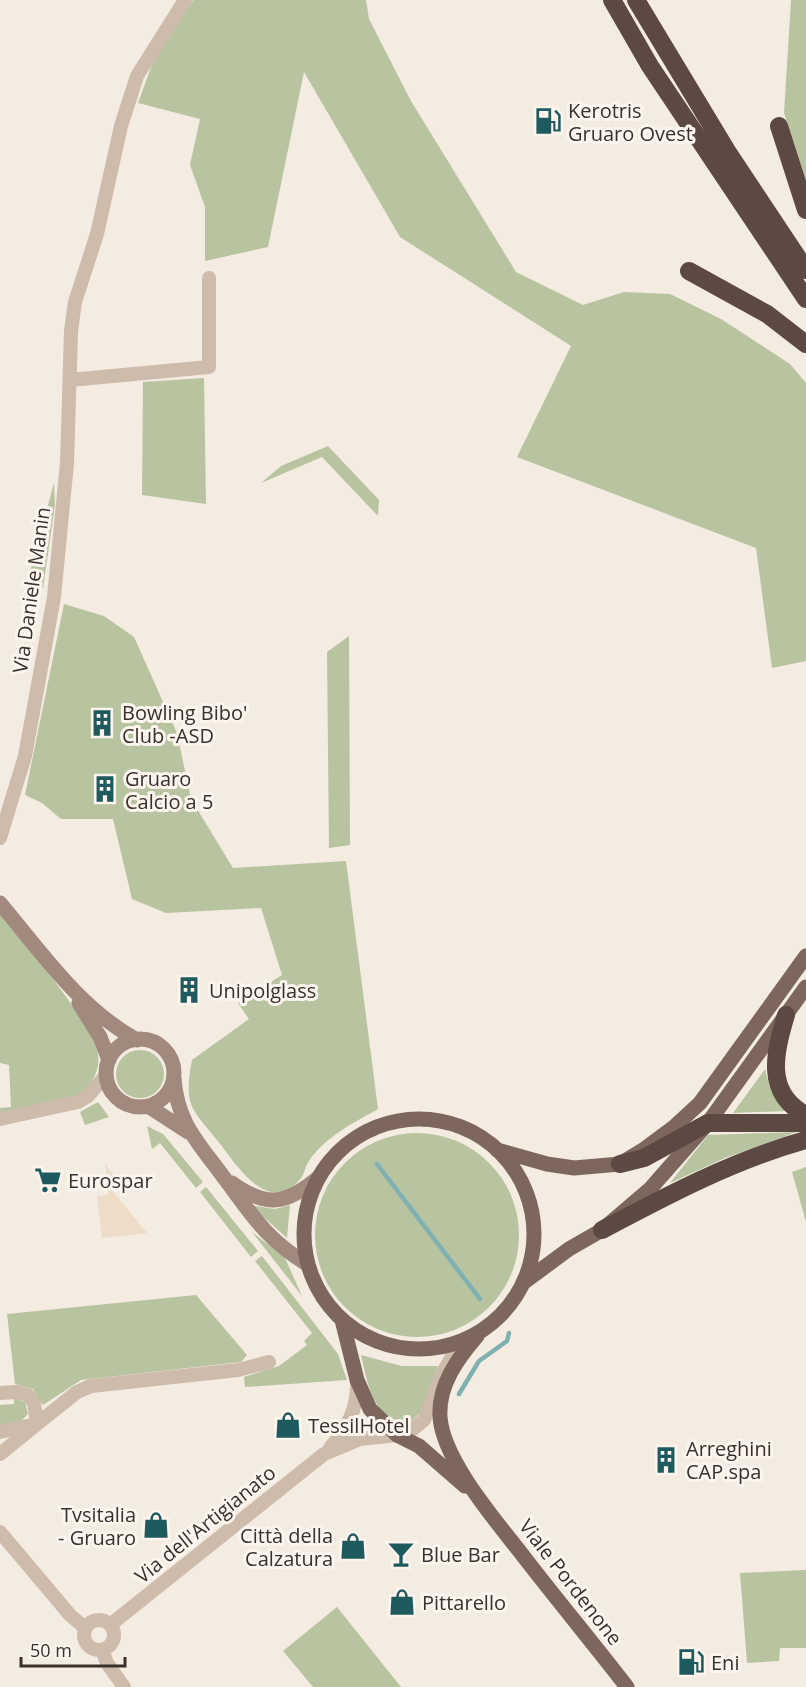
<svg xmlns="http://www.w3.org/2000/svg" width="806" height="1687" font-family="'Open Sans',sans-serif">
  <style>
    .green { fill: #b8c4a0 }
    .plaza { fill: #ecdcc8 }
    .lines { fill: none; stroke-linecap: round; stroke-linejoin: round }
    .stream { stroke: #7fb0b2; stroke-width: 4.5 }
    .minor { stroke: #cdbbac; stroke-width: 14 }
    .secondary { stroke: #a18a7d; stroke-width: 15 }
    .primary { stroke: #7d675c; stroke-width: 15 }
    .motorway { stroke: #5c4a42; stroke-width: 18 }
    .labels { text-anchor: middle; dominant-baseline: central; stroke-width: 6; stroke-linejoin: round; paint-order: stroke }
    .poi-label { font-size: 20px; fill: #3b302b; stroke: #fbf5ee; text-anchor: start }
    .street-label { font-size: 20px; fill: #3b302b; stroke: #fbf5ee }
  </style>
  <rect width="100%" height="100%" fill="#f4ebe1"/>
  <path class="green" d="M193 0H366L369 19 411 101 516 272 583 305 624 292 670 294 721 319 790 364 806 383V661L772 668 756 548 517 457 571 346 400 237 304 72 268 247 205 261V207L190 165 200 119 138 103 153 62Z
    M791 0H806V180L784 113Z
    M204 378 206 504 142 495 143 382Z
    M328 446 379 500 378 516 322 457 261 483 281 466Z
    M54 483 55 505 43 588 27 583Z
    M64 604 104 616 134 637 177 733 191 799 233 868 346 861 378 1109C353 1123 325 1137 309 1161 305 1166 305 1173 301 1178 271 1217 238 1168 221 1145 192 1108 183 1108 192 1060L249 1019 238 1003 282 975 261 908 166 913 132 899 113 819H61L42 803 25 795Z
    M349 636 350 845 329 848 327 652Z
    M0 912C22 942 94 1023 98 1055 101 1072 88 1092 72 1098 50 1107 23 1108 0 1113V1108L11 1107 9 1065 0 1063Z
    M116 1074a24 24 0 1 1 48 0a24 24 0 1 1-48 0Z
    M765 1069 770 1088 785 1111 733 1113Z
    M98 1102 109 1117 85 1125 80 1112Z
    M147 1126 163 1134 203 1182 196 1188 160 1143 152 1149Z
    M797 1132 725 1158 670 1183 708 1135Z
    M315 1235a102 102 0 1 1 204 0a102 102 0 1 1-204 0Z
    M806 1167V1222L792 1172Z
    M206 1187 258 1251 251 1257 200 1192Z
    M250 1205 275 1209 290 1205 287 1238Z
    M252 1232 285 1258 302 1296Z
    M262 1256 338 1354 347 1380 245 1387 244 1377 279 1366 307 1345 304 1341 312 1333 255 1261Z
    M196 1295 247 1355 241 1362 81 1380 43 1405 33 1389 15 1384 7 1314Z
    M361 1355 402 1366H438C427 1389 428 1420 399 1426 371 1408 368 1385 361 1355Z
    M14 1398 25 1402 28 1414 20 1422 0 1427V1405L14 1404Z
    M806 1570V1648H780L779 1661 747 1663 740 1573Z
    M337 1607 401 1687H313L283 1651Z"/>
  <path class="plaza" d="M105 1164 119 1182 111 1189 147 1233 102 1238 97 1196 108 1195Z"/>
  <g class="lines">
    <path class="stream" d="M377 1164 480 1299
      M459 1394 479 1361 507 1341 509 1333"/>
    <path class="minor" d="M70 380 209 367V278
      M0 838 25 756 54 597 67 463 71 331 75 302 97 234 121 126 137 76 185 0
      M0 1119 78 1102 88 1096 106 1075
      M0 1393 17 1392 28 1395 34 1403 37 1424
      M37 1424 77 1392 91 1386 238 1370 269 1362
      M0 1432 37 1424 0 1454
      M330 1448C347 1428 358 1409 357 1382
      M0 1532 70 1615 85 1628
      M84 1635a15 15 0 1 1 30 0a15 15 0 1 1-30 0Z
      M110 1625 324 1454 360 1439 397 1435 413 1429 424 1420 442 1374 461 1341
      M102 1650 107 1663 124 1687"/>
    <path class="secondary" d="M0 903C41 952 80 1009 137 1040
      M79 1003 100 1037 109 1060
      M106 1073a34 34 0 1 1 68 0a34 34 0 1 1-68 0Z
      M174 1078C177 1122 197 1141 222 1175 251 1213 264 1238 307 1264
      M148 1106 188 1132
      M232 1183C267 1208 286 1205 319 1177"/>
    <path class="primary" d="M304 1234a115 115 0 1 1 230 0a115 115 0 1 1-230 0Z
      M497 1150 547 1164 574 1168 620 1164 643 1150 674 1127 700 1103 806 956
      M523 1283 569 1249 602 1230 650 1189 708 1123 806 987
      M342 1320 357 1380 370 1409 397 1435 419 1446 465 1486
      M477 1336C458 1358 438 1385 440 1417 443 1461 498 1523 524 1557 558 1601 593 1643 627 1687"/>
    <path class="motorway" d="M612 0 650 66 806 299
      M636 0 727 151 806 270
      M779 126 806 210
      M689 271 767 314 806 344
      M786 1015C775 1052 764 1093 806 1115
      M620 1164 644 1158 708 1123H806
      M602 1230C668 1195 734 1160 806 1140"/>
  </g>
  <defs>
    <symbol id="fuel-bare" viewBox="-9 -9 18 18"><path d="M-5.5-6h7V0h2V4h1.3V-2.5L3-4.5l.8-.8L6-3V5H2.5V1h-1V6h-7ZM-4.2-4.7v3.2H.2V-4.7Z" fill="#1f5a5e" stroke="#fbf5ee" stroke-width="2.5" paint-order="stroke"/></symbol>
    <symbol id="building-bare" viewBox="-9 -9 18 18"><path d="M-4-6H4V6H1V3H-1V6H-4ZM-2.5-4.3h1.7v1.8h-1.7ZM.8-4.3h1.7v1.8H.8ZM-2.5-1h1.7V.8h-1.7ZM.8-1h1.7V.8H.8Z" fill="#1f5a5e" stroke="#fbf5ee" stroke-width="2.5" paint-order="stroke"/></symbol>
    <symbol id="supermarket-bare" viewBox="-9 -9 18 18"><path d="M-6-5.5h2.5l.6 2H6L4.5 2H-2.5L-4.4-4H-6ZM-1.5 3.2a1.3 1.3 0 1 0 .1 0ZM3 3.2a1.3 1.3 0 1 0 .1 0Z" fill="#1f5a5e" stroke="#fbf5ee" stroke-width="2.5" paint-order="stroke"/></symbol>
    <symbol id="shop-bare" viewBox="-9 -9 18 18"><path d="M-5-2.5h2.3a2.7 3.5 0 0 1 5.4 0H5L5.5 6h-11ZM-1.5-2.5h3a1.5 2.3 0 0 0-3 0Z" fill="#1f5a5e" stroke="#fbf5ee" stroke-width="2.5" paint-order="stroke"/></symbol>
    <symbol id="bar-bare" viewBox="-9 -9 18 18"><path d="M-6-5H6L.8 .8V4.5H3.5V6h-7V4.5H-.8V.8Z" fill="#1f5a5e" stroke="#fbf5ee" stroke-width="2.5" paint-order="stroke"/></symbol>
  </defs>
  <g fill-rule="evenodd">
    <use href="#fuel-bare" x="529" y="102" width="38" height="38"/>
    <use href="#building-bare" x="83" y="704" width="38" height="38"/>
    <use href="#building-bare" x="86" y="770" width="38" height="38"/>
    <use href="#building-bare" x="170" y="971" width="38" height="38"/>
    <use href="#supermarket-bare" x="29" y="1161" width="38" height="38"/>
    <use href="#shop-bare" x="269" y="1406" width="38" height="38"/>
    <use href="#building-bare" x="647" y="1441" width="38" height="38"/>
    <use href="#shop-bare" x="137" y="1506" width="38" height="38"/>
    <use href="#shop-bare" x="334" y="1527" width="38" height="38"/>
    <use href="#bar-bare" x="382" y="1535" width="38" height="38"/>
    <use href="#shop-bare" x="383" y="1583" width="38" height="38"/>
    <use href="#fuel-bare" x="672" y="1643" width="38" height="38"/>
  </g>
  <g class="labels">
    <g class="poi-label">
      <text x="568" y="110">Kerotris<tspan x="568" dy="23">Gruaro Ovest</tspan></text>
      <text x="122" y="712">Bowling Bibo'<tspan x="122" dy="23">Club -ASD</tspan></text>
      <text x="125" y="778">Gruaro<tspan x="125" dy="23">Calcio a 5</tspan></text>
      <text x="209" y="990">Unipolglass</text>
      <text x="68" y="1180">Eurospar</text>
      <text x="308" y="1425">TessilHotel</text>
      <text x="686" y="1448">Arreghini<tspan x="686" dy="23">CAP.spa</tspan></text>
      <text x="136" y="1514" text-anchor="end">Tvsitalia<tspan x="136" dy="23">- Gruaro</tspan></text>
      <text x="333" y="1535" text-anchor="end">Città della<tspan x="333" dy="23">Calzatura</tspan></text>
      <text x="421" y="1554">Blue Bar</text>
      <text x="422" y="1602">Pittarello</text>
      <text x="711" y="1662">Eni</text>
    </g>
    <g class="street-label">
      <text transform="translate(31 590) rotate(-82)">Via Daniele Manin</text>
      <text transform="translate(205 1524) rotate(-39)">Via dell'Artigianato</text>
      <text transform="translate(571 1582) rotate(52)">Viale Pordenone</text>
    </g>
  </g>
  <path d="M21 1657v9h104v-9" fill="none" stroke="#3b302b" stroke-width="3"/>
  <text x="30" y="1657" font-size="18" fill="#3b302b" stroke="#fbf5ee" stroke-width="4.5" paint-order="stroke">50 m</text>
</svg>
